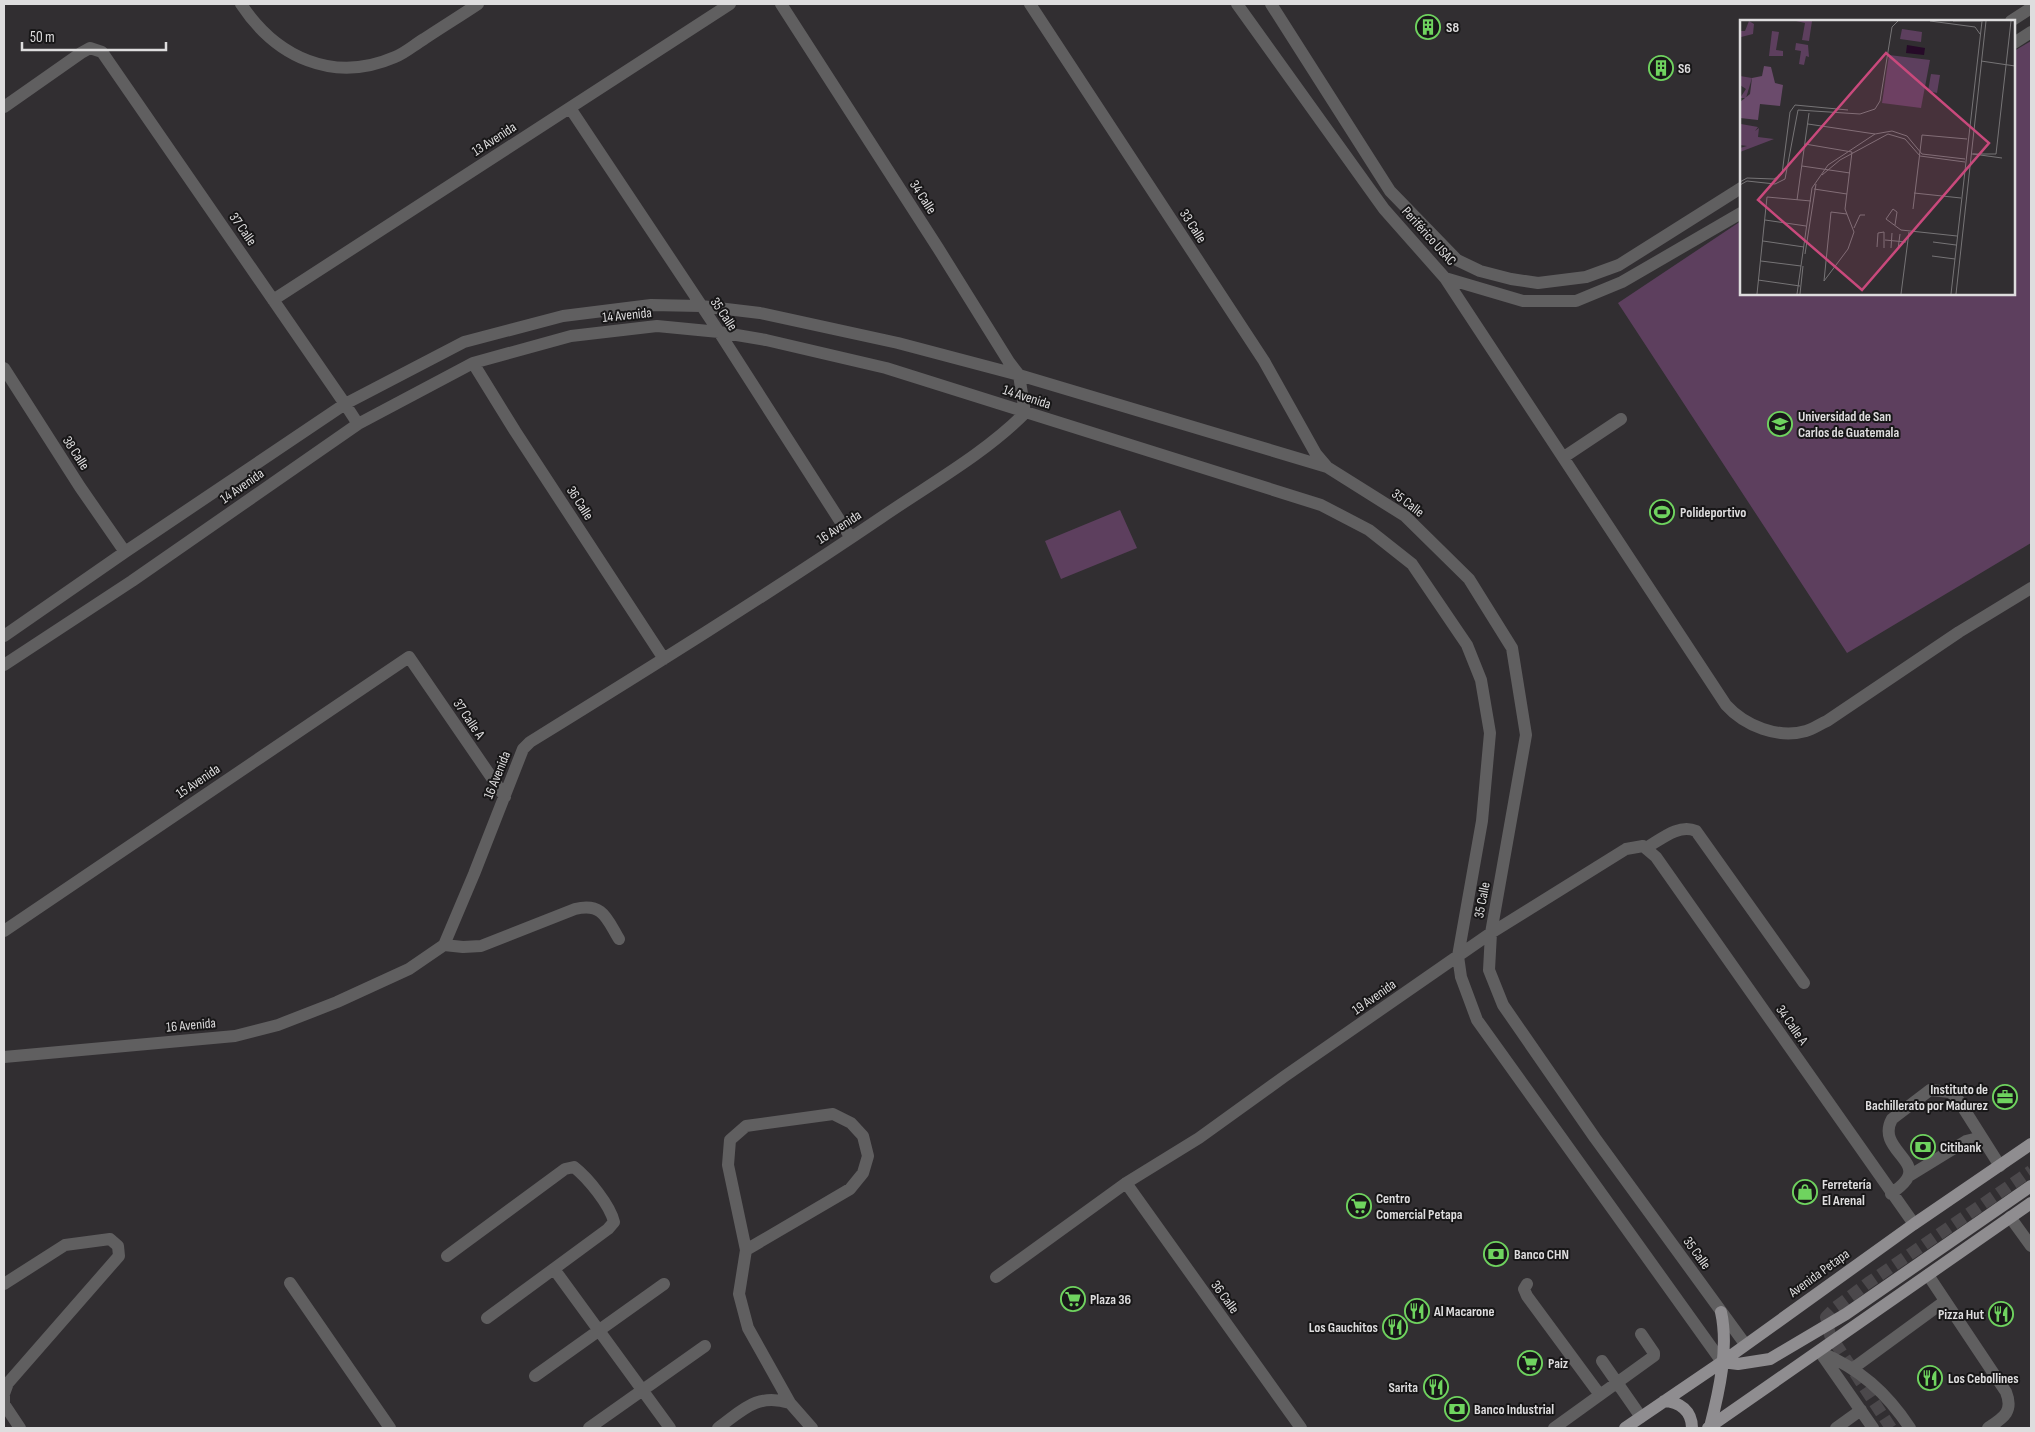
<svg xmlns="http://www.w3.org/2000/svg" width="2035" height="1432" font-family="'Sofia Sans Condensed',sans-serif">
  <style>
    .green { fill: #5d3f5e }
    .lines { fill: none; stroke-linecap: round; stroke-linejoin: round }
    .major-tunnel { stroke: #4b484b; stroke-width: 12; stroke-dasharray: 12 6; stroke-linecap: butt }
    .minor { stroke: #605f60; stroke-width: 12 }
    .major { stroke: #8f8d90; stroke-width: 12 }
    .labels { text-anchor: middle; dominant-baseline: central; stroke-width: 4; stroke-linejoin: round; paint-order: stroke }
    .poi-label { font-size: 14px; font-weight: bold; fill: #deddde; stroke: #181718; text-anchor: start }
    .street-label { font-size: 14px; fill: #deddde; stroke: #181718 }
    .inset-road { fill: none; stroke: #767476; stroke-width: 1 }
    .view { fill: #c9497c; fill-opacity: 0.15; stroke: #c9497c; stroke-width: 2.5 }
    .inset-edge { fill: none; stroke: #deddde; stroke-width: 2.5 }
  </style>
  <rect width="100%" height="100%" fill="#312e31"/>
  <path class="green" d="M2031 41V543L1847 653 1618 303 1741 221V294H2014V51Z
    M1120 510 1137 548 1061 579 1045 541Z"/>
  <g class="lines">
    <path class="major-tunnel" d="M1891 1428 1830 1335 1826 1317 1836 1307 1868 1283 2031 1171"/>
    <path class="minor" d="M241 4C276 57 333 84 395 57 405 53 414 45 424 39 442 27 460 16 478 4
      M1030 4 1264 361 1316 454 1327 467
      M1237 4 1384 209 1445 278 1523 301H1576L1622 282 1741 213
      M1271 4 1390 191 1457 260 1480 271 1511 279 1538 283 1586 277 1619 265 1741 188
      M2011 21 2031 8
      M2014 43 2031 32
      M4 107 81 53 90 48 102 52 345 404 358 424
      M570 108 719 332 851 538
      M1445 278 1726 705C1745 726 1778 739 1806 731 1813 729 1820 724 1827 721L1959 632 2031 588
      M273 300 730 4
      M473 363 515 431 664 659
      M4 368 80 487 125 552
      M1564 457 1621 419
      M4 636 125 552 345 404 464 342 563 316 651 305 701 306 760 313 898 343 1019 375 1327 467 1405 516 1469 579 1512 648 1526 735 1491 933 1489 970 1503 1005 1595 1138 1745 1344
      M4 665 132 581 358 424 473 363 571 336 657 326 719 332 766 340 886 368 1321 505 1369 530 1412 564 1467 645 1481 680 1490 733 1482 821 1458 956 1461 977 1477 1020 1722 1362
      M1646 848C1660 840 1679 823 1696 831L1804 983
      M4 931 409 657 505 797
      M444 945 463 947 481 946 575 909C603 902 607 919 619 939
      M4 1057 235 1036 278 1025 337 1002 409 969 444 945 474 874 523 749 530 742C648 669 767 595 882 517 930 484 984 454 1025 413L1019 375 1009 362 938 248 781 4
      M1909 1176 1966 1141 1974 1139 1984 1141
      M1126 1183 1301 1428
      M1891 1194C1897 1189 1905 1184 1908 1177 1917 1159 1877 1146 1892 1119L1930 1090 1950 1092 1957 1098 2000 1166
      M2010 1217 2031 1246
      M746 1250 850 1189 863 1173 868 1156 863 1136 851 1123 833 1114 746 1126 730 1140 728 1165 746 1250 739 1294 748 1328 790 1403 812 1428
      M447 1256 565 1169 574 1167C588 1178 610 1205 614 1222L608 1229 487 1318
      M554 1269 670 1428
      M1928 1275 2006 1392C2014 1412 2003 1418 1988 1428
      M996 1277 1126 1183 1199 1138 1285 1076 1491 933 1626 849 1643 846 1656 857 1914 1224
      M290 1283 390 1428
      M4 1284 65 1245 110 1239 118 1246 119 1256 8 1383 4 1394V1403
      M1527 1284 1524 1289 1527 1296 1600 1395
      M1820 1352C1860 1369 1886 1392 1910 1428
      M1820 1352 1873 1428
      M1602 1361 1641 1417
      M1852 1369 1945 1301
      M535 1376 664 1284
      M4 1404 20 1428
      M589 1428 705 1346
      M718 1428C743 1410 756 1393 790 1403
      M1554 1428 1654 1356V1353L1641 1334
      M1836 1428 1861 1410"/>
    <path class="major" d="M1722 1362 1738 1364 1770 1359 1846 1314 2031 1186
      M1664 1401C1680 1402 1692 1411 1692 1428
      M1710 1427C1719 1392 1729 1348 1721 1312
      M1625 1428 1722 1362 1914 1224 2031 1144
      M1708 1428 2031 1203"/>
  </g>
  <defs>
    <symbol id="building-ring" viewBox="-11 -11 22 22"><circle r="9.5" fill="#181718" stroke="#6fd35f" stroke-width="1.5"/><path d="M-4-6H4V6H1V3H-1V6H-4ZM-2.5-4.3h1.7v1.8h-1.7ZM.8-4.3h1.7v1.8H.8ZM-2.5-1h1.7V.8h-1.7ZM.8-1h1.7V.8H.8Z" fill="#6fd35f"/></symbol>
    <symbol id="university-ring" viewBox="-11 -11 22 22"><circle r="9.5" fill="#181718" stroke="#6fd35f" stroke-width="1.5"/><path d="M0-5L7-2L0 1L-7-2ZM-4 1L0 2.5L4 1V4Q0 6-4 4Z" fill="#6fd35f"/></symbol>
    <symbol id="stadium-ring" viewBox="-11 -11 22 22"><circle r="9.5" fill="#181718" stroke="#6fd35f" stroke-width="1.5"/><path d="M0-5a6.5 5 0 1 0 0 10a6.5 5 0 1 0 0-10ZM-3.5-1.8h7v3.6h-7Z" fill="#6fd35f"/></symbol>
    <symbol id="office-ring" viewBox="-11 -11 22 22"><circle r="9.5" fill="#181718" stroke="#6fd35f" stroke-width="1.5"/><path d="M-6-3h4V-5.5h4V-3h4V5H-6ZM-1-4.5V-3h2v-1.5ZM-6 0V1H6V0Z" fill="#6fd35f"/></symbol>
    <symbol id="bank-ring" viewBox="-11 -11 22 22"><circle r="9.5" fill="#181718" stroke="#6fd35f" stroke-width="1.5"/><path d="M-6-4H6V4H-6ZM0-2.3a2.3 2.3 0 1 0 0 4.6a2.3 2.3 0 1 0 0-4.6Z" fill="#6fd35f"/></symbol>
    <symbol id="shop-ring" viewBox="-11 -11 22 22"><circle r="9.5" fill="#181718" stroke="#6fd35f" stroke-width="1.5"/><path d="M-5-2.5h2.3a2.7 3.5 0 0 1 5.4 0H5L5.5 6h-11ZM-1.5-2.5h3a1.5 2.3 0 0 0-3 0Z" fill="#6fd35f"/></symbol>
    <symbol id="supermarket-ring" viewBox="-11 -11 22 22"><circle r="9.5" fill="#181718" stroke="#6fd35f" stroke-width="1.5"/><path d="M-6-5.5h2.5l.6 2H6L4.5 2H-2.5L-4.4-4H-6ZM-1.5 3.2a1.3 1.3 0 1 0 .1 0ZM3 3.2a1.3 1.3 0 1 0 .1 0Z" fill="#6fd35f"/></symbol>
    <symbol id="restaurant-ring" viewBox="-11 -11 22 22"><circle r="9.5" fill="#181718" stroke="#6fd35f" stroke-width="1.5"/><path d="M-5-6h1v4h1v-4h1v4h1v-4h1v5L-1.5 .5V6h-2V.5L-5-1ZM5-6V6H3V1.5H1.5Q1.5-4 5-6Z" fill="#6fd35f"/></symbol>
  </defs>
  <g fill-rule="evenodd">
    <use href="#building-ring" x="1414" y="13" width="28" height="28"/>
    <use href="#building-ring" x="1647" y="54" width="28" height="28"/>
    <use href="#university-ring" x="1766" y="410" width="28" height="28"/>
    <use href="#stadium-ring" x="1648" y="498" width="28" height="28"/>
    <use href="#office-ring" x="1991" y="1083" width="28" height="28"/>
    <use href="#bank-ring" x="1909" y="1133" width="28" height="28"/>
    <use href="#shop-ring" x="1791" y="1178" width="28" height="28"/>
    <use href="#supermarket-ring" x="1345" y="1192" width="28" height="28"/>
    <use href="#bank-ring" x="1482" y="1240" width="28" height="28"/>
    <use href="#supermarket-ring" x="1059" y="1285" width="28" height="28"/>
    <use href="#restaurant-ring" x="1403" y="1297" width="28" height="28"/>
    <use href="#restaurant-ring" x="1987" y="1300" width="28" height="28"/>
    <use href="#restaurant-ring" x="1381" y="1313" width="28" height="28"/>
    <use href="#supermarket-ring" x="1516" y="1349" width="28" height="28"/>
    <use href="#restaurant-ring" x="1916" y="1364" width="28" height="28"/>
    <use href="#restaurant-ring" x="1422" y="1373" width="28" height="28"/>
    <use href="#bank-ring" x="1443" y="1395" width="28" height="28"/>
  </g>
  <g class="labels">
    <g class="poi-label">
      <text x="1446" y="27">S8</text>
      <text x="1678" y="68">S6</text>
      <text x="1798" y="416">Universidad de San<tspan x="1798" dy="16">Carlos de Guatemala</tspan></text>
      <text x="1680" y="512">Polideportivo</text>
      <text x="1988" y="1089" text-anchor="end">Instituto de<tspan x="1988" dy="16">Bachillerato por Madurez</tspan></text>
      <text x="1940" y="1147">Citibank</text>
      <text x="1822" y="1184">Ferretería<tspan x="1822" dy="16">El Arenal</tspan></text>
      <text x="1376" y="1198">Centro<tspan x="1376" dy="16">Comercial Petapa</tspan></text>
      <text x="1514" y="1254">Banco CHN</text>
      <text x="1090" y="1299">Plaza 36</text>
      <text x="1434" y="1311">Al Macarone</text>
      <text x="1984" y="1314" text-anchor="end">Pizza Hut</text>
      <text x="1378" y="1327" text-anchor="end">Los Gauchitos</text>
      <text x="1548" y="1363">Paiz</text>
      <text x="1948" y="1378">Los Cebollines</text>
      <text x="1418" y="1387" text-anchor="end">Sarita</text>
      <text x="1474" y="1409">Banco Industrial</text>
    </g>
    <g class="street-label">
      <text transform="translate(494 139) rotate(-33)">13 Avenida</text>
      <text transform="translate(923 197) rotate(57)">34 Calle</text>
      <text transform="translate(1193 226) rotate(57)">33 Calle</text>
      <text transform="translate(243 229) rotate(55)">37 Calle</text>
      <text transform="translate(1429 236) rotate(48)">Periférico USAC</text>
      <text transform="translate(724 314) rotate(56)">35 Calle</text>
      <text transform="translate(627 315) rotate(-6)">14 Avenida</text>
      <text transform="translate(1027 397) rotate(18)">14 Avenida</text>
      <text transform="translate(76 453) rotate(57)">38 Calle</text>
      <text transform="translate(242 486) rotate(-35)">14 Avenida</text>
      <text transform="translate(580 503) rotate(57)">36 Calle</text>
      <text transform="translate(1408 503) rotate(37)">35 Calle</text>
      <text transform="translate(839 527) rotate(-33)">16 Avenida</text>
      <text transform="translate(469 719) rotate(56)">37 Calle A</text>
      <text transform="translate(497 775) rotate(-68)">16 Avenida</text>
      <text transform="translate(198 781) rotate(-34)">15 Avenida</text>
      <text transform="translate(1482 900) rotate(-79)">35 Calle</text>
      <text transform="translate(1374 997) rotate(-35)">19 Avenida</text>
      <text transform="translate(191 1025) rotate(-5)">16 Avenida</text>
      <text transform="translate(1792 1025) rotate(55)">34 Calle A</text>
      <text transform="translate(1697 1253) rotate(54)">35 Calle</text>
      <text transform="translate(1819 1273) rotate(-36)">Avenida Petapa</text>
      <text transform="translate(1225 1297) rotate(54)">36 Calle</text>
    </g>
  </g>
  <g transform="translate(1740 20)">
    <rect width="275" height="275" fill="#312e31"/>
    <path d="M9 1 14 4 13 14 1 17 0 11H5ZM56 1H72L69 21 62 20 65 3ZM162 9 182 12 181 22 160 19ZM32 11 39 12 36 30 43 31V36H29ZM56 23 68 25 69 37 66 36 64 45 59 44 61 31 55 30ZM149 35 190 40 181 88 142 83ZM191 54 200 55 197 73 188 71ZM0 56 12 58 6 78H0L6 69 0 65ZM1 104 18 107 15 111 19 108 18 117 34 119 0 132V128L7 126 0 125Z" fill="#5d3f5e"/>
    <path d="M24 46 31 47 35 63 43 65 40 86 20 84 18 100 0 98V82L10 74 12 58 22 56Z" fill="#6b4b6c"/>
    <path d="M167 25 185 28 184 35 166 33Z" fill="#260a28"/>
    <path class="inset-road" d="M190 1 235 7 240 14M213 1H241M241 41 275 46M68 104 135 114M65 124 112 132 105 189 114 212 108 229 84 261M231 134H256M233 134 262 138M256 134 271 1M62 146 110 153M82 155 100 140 148 114 165 119 180 136 225 142M0 162 7 158 34 159 42 154 50 92 55 85 108 90M0 165 7 161 35 164 45 159 58 90 120 94 135 89 140 81 152 7 158 1M74 169 107 174M174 173 221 178M57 180 69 93M173 189 182 115 227 119M25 200 66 206M155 205 157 192 153 189 146 199 161 210 217 216M114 208 120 195H125M145 220 166 222M23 221 64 227M193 222 216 225M137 227 138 213 144 212V228M151 228 152 213M158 229 160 214M65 234 76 164M192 236 215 239M21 241 61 246M18 260 60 266M84 261 91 192 107 194M17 274 27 177 71 181M57 274 72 168 88 145 135 114 152 111 167 116 182 134 225 139M60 274 63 246M161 274 169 212M211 274 242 1M216 274 246 1"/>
    <path class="view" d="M146 33 249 123 122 270 18 180Z"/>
    <rect width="275" height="275" class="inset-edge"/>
  </g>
  <rect width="2035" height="1432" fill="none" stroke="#deddde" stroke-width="10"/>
  <path d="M22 42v8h144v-8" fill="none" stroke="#deddde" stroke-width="2.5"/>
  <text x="30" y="42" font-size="15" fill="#deddde" stroke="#181718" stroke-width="4" paint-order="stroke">50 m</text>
</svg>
